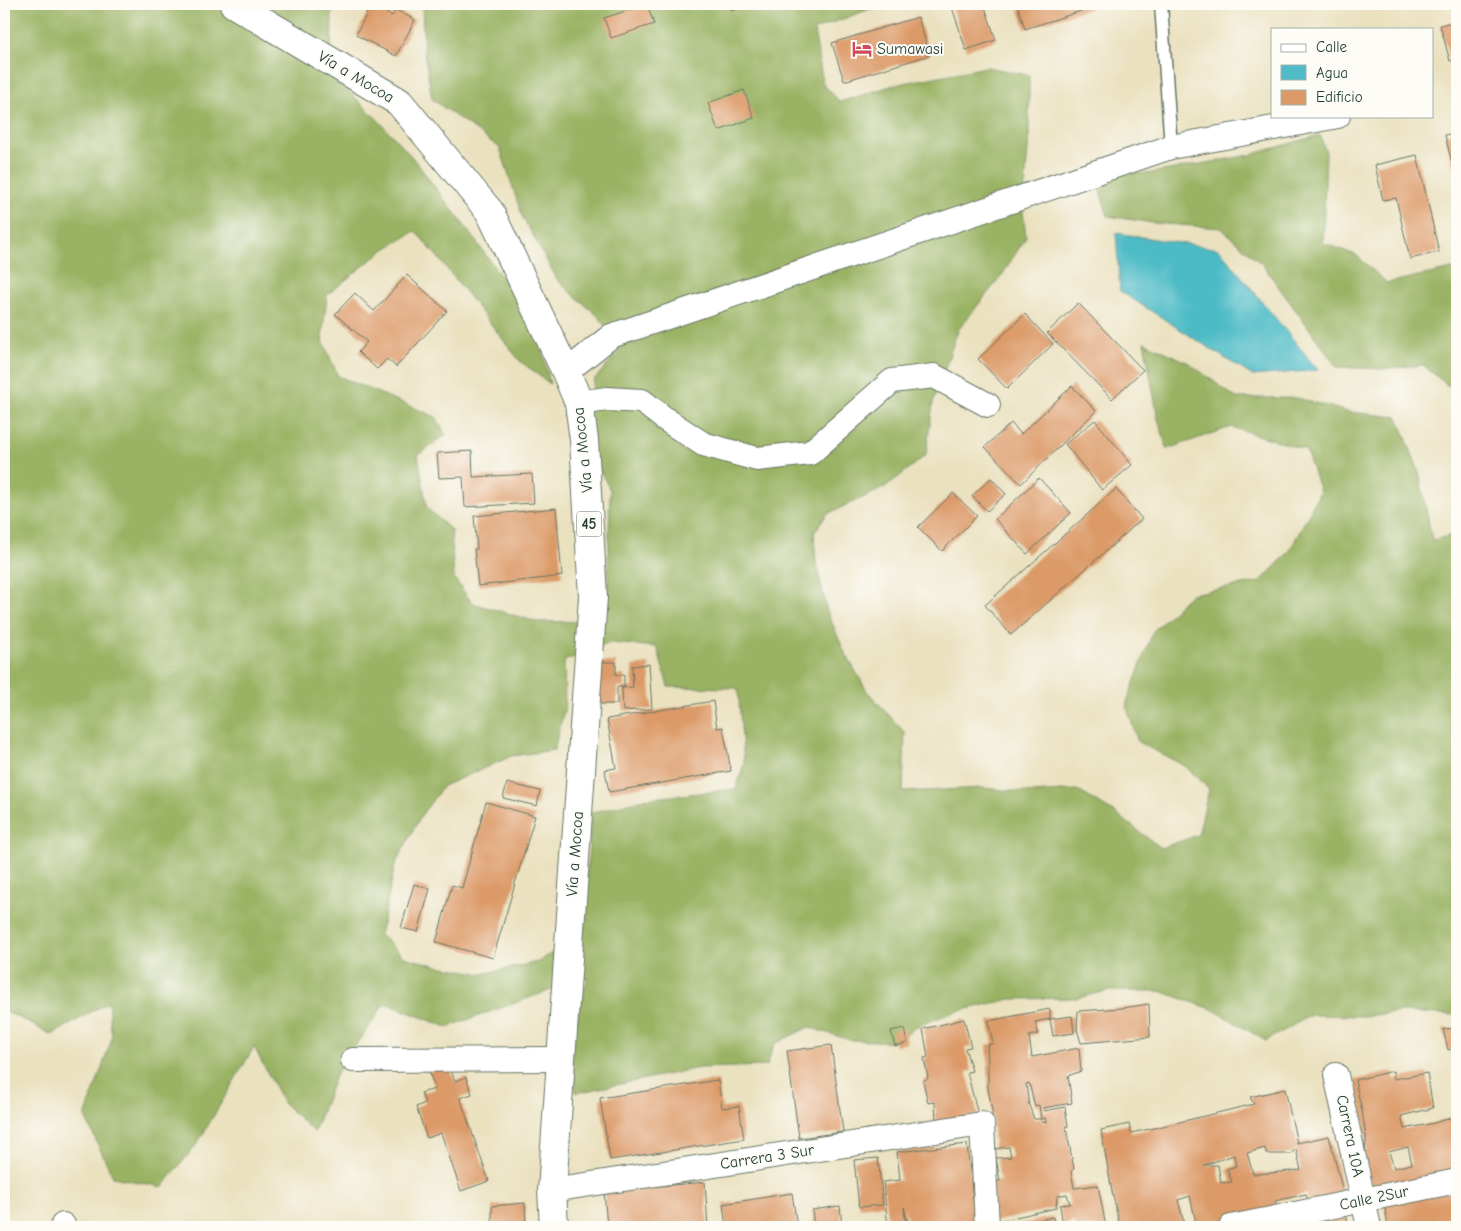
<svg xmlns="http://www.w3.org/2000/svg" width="1461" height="1231" font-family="'Comic Neue',sans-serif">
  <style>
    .forest { fill: #9ab264; stroke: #5c784c; fill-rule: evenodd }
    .water { fill: #4ebbc6; stroke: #367c7d }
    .building { fill: #dc9a68; fill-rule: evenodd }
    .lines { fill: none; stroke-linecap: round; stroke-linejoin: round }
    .lane-casing { stroke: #667665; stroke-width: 15 }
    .street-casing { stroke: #667665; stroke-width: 26 }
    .primary-casing { stroke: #667665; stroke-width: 30 }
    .lane { stroke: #fff; stroke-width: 12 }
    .street { stroke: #fff; stroke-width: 24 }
    .primary { stroke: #fff; stroke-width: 28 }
    .labels { text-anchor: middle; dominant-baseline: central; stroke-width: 4; stroke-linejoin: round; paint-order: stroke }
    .shield { fill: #fdfcf7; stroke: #62766e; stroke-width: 1 }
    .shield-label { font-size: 15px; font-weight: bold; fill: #1f3d34 }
    .poi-label { font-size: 16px; fill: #1f3d34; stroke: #fdfcf7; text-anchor: start }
    .street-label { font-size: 16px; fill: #1f3d34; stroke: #fdfcf7 }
  </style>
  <rect width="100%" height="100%" fill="#fdfcf7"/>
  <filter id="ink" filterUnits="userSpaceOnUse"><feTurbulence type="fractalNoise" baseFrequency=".02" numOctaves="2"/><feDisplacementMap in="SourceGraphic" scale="10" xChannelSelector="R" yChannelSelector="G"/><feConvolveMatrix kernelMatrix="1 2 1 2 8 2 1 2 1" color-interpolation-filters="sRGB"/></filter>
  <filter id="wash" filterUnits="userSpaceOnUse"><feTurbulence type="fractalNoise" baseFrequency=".0096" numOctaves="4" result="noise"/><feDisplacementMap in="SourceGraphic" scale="20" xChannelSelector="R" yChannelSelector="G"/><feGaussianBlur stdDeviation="1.12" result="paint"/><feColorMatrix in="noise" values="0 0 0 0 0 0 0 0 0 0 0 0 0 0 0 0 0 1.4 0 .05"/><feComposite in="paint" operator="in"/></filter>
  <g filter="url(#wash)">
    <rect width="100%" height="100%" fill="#eae1bf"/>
    <path class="forest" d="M4 4H345L332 9 331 74 377 119 412 157 467 229 506 283 539 337 550 384 520 361 437 256 415 231 382 251 327 295 322 339 338 376 436 417 446 435 418 455 427 508 451 530 454 578 472 603 537 622 607 621 610 490 584 440 594 380 621 349 599 317 558 281 522 216 500 148 432 99 424 51 422 4H883L814 30 823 84 840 102 894 85 986 67 1029 75V137L1023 211 1026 237 1003 274 958 330 933 403 926 455 886 487 827 514 814 533 816 562 827 611 844 651 867 691 905 733 903 792 983 788 1034 793 1077 790 1115 813 1161 848 1198 835 1209 789 1185 766 1138 742 1126 705 1153 631 1191 594 1260 582 1289 552 1320 492 1306 450 1231 427 1167 449 1158 419 1144 342 1189 363 1236 398H1297L1348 412 1398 417 1419 472 1432 540 1457 534V1015L1403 1012 1364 1016 1311 1015 1266 1041 1212 1009 1160 991H1107L1077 998 1011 999 954 1012 915 1027 898 1042 850 1040 809 1027 774 1044 767 1066 699 1068 576 1093 569 1047 588 977 447 1027 385 1003 335 1076 314 1132 284 1104 254 1047 197 1144 162 1187 113 1177 85 1117 112 1038 108 1002 52 1035 6 1011 4 1003V776L7 767 4 765ZM610 643 657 647 668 687 738 688 744 764 736 789 644 799 591 813 583 933 538 962 482 974 438 966 404 957 380 935 395 865 420 817 443 786 512 756 554 750 565 707 564 661Z
      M1320 135 1326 152 1323 243 1356 255 1387 283 1457 268V383L1447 385 1423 365 1381 369 1337 367 1262 264 1221 228 1153 223 1108 216 1097 181 1124 174 1152 173 1250 155Z"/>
    <path class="water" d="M1116 233 1219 249 1318 370 1253 376 1120 291Z"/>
    <g id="blocks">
      <path class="building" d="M647 4 654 24 611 38 604 18Z
        M730 4H751L732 11Z
        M951 4H984L996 40 966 50Z
        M1017 4H1103L1025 29Z
        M371 5 392 16 396 10 415 20 396 56 356 35Z
        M918 17 930 55 844 81 832 43Z
        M1457 21V59L1450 61 1440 25Z
        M744 90 754 118 718 131 708 103Z
        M1457 133V166L1453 167 1445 135Z
        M1417 155 1439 252 1410 259 1396 198 1383 200 1375 165Z
        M407 275 447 311 396 367 387 359 377 369 358 352 367 342 335 314 355 293 374 311Z
        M1078 303 1143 370 1112 399 1047 333Z
        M1025 314 1053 344 1007 389 978 359Z
        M1072 386 1096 411 1021 484 985 447 1011 423 1021 434Z
        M1095 420 1132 465 1102 490 1065 444Z
        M472 451 473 477 532 474 534 503 465 507 463 477 439 478 437 453Z
        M991 478 1006 494 987 511 972 496Z
        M1039 478 1071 513 1027 554 995 519Z
        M1116 489 1142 519 1011 635 985 605Z
        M953 493 977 516 942 551 918 527Z
        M556 508 562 576 478 586 474 549H477L474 516Z
        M596 662H616V675H624V687H617V704H596Z
        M649 664 652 709 623 711 622 688 633 687 632 666Z
        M713 701 717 728 723 727 731 771 609 792 605 770 616 768 607 719Z
        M507 783 540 791 537 806 503 798Z
        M486 802 535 816 493 958 436 942 452 885 462 888Z
        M414 884 430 889 418 932 401 928Z
        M1149 1004 1150 1037 1081 1043 1077 1029 1078 1011 1122 1008Z
        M1050 1009V1019L1035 1022 1038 1034 1029 1036 1032 1057 1079 1048 1081 1071 1068 1076 1072 1103 1043 1108 1044 1111 1065 1107 1068 1126 1066 1127 1074 1169 1071 1171 1074 1188 1098 1185 1106 1227H1076L1075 1222 1063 1225 1060 1205 1070 1204 1067 1194 1057 1196 1056 1208 994 1222 992 1182 1000 1181 996 1158 1011 1157 1009 1147 994 1149 992 1111 988 1088V1062L987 1045 993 1043 988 1021ZM1029 1083 1035 1106 1039 1105 1041 1119 1045 1118 1046 1122 1043 1123 1041 1119H1034L1029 1105 1026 1084Z
        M1072 1016 1074 1033 1053 1036 1050 1019Z
        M964 1019 971 1047 965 1048 972 1071 967 1072 978 1115 936 1123 935 1102 928 1103 923 1081 928 1078 924 1058 928 1057 923 1029Z
        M904 1028 907 1043 895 1046 891 1031Z
        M1457 1028V1048L1448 1050 1443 1029Z
        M831 1045 843 1132 799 1138 787 1051Z
        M448 1063 455 1081 466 1077 472 1094 460 1098 489 1181 461 1191 441 1133 427 1138 416 1107 425 1103 421 1093 435 1089 429 1071Z
        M1393 1071 1394 1079 1427 1073 1433 1108 1401 1116 1404 1129 1434 1123 1457 1116V1175L1373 1196 1365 1158 1366 1137 1362 1111 1355 1080ZM1408 1147 1412 1164 1394 1168 1389 1152Z
        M718 1080 722 1108 739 1106 744 1139 610 1160 600 1098Z
        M1285 1089 1297 1143 1329 1136 1344 1196 1309 1203 1306 1194 1275 1201 1277 1212 1203 1227H1197L1190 1196 1178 1200 1185 1227H1120L1112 1191 1101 1130 1129 1124 1131 1133 1163 1126 1254 1104 1250 1097ZM1265 1148 1266 1154H1291L1296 1149 1301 1170 1270 1173 1253 1174 1247 1153ZM1234 1155 1236 1166 1227 1169 1232 1182 1221 1183 1218 1165H1204Z
        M967 1144 976 1227H943L942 1221 926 1223 927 1227H909L904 1207 906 1227H888L883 1182 900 1180 897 1152Z
        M878 1158 883 1205 859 1207 854 1160Z
        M705 1182 708 1227H607L604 1191Z
        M1457 1191V1227H1388L1384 1202Z
        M792 1193 797 1227H726L723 1204Z
        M525 1203 526 1227H492V1206Z
        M840 1206 842 1227H814L812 1210Z
        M1345 1210 1349 1227H1310L1308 1218Z
        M1053 1217 1055 1226 1009 1227V1226Z"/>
    </g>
  </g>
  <g filter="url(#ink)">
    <use href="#blocks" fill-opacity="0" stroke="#667665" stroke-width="1"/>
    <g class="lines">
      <defs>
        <path id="lane" d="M1161 4 1171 147"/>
        <path id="street" d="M566 372 611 336 1171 147 1338 116
          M579 403 607 399 642 401 665 419 703 444 757 459 810 453 892 381 934 376 988 405
          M353 1060 561 1059
          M1336 1075 1369 1227
          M552 1190 982 1124 987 1227
          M63 1225V1227
          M1231 1227 1457 1181"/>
        <path id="primary" d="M234 4 399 102 490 212 566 372 579 403 584 440 593 597 552 1190 554 1227"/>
      </defs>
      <use href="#lane" class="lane-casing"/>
      <use href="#street" class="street-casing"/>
      <use href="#primary" class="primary-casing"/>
      <use href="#lane" class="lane"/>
      <use href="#street" class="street"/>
      <use href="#primary" class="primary"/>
    </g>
  </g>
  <defs>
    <symbol id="hotel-bare" viewBox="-9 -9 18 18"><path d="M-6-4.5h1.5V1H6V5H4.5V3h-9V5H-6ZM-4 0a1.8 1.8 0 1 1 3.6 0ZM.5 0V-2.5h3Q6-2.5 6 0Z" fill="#d1495b" stroke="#fdfcf7" stroke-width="2.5" paint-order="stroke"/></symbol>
  </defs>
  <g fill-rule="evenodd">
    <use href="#hotel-bare" x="848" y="35" width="28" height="28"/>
  </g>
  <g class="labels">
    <rect class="shield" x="576.5" y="511.5" width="25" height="25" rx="4"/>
    <g class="shield-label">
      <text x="589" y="524">45</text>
    </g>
    <g class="poi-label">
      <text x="877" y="49">Sumawasi</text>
    </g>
    <g class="street-label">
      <text transform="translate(356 77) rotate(31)">Vía a Mocoa</text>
      <text transform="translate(583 450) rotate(-96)">Vía a Mocoa</text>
      <text transform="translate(575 854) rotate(-86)">Vía a Mocoa</text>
      <text transform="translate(1350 1136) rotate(78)">Carrera 10A</text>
      <text transform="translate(767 1157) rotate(-9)">Carrera 3 Sur</text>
      <text transform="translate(1374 1198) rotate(-12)">Calle 2Sur</text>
    </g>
  </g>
  <rect width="1461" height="1231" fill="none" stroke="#fdfcf7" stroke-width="20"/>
  <rect x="1271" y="28" width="162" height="90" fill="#fdfcf7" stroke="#a4b0a9"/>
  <rect x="1281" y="44" width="25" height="8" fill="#ffffff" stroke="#a4b0a9"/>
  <text x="1316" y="52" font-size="15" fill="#1f3d34">Calle</text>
  <rect x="1281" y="65" width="25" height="15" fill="#4ebbc6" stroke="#a4b0a9"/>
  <text x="1316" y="78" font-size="15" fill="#1f3d34">Agua</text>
  <rect x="1281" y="90" width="25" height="15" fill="#dc9a68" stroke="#a4b0a9"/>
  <text x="1316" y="102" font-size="15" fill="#1f3d34">Edificio</text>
</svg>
